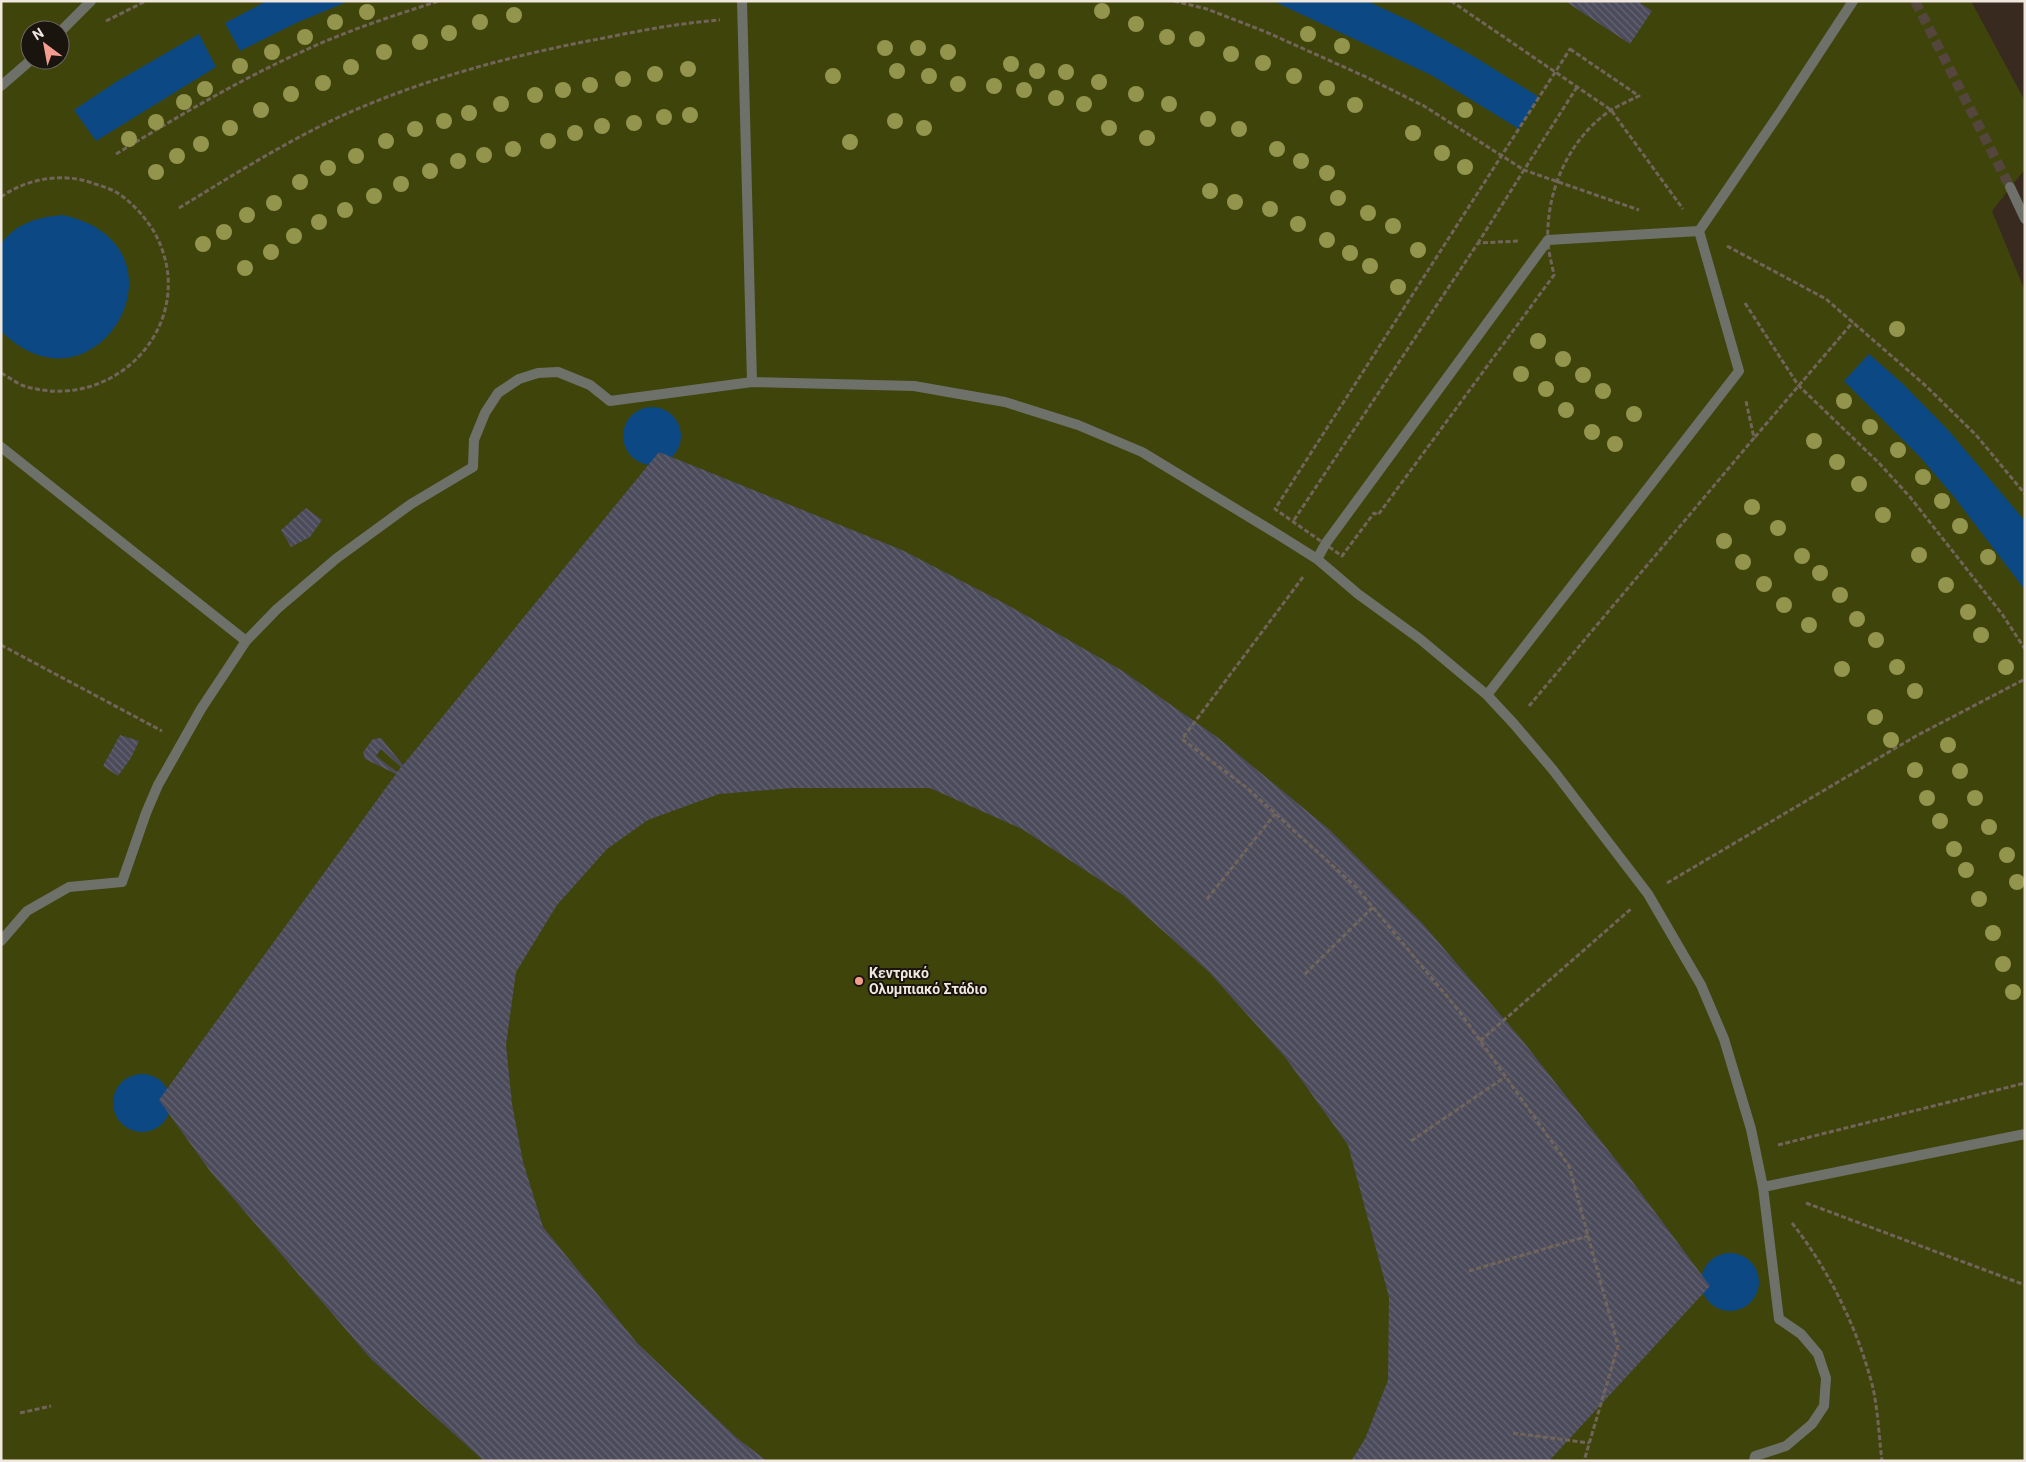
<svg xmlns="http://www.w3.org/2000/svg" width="2026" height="1462" font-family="Roboto,sans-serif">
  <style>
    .park { fill: #3f440b; fill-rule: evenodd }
    .water { fill: #0b4884 }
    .building { fill: url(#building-back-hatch); fill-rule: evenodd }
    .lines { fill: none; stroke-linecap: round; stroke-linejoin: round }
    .tertiary-tunnel { stroke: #54463c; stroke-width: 10; stroke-dasharray: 10 5; stroke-linecap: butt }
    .path { stroke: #71655b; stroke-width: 3; stroke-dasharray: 5 2.5; stroke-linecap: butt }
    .pedestrian { stroke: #6e7169; stroke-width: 10 }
    .tertiary { stroke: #6e7169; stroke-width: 10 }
    .tree { fill: #94954d }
    .poi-dot { fill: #f59c91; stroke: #1a140f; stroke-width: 2 }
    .labels { text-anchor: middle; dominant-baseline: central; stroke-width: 4; stroke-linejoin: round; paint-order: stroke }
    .poi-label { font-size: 14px; font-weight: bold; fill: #f0e7df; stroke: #1a140f; text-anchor: start }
  </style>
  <defs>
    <pattern id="building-back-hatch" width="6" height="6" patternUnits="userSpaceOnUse" patternTransform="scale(1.25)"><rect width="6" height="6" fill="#4c4b5b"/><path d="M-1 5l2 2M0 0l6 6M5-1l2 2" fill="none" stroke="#666572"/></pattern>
  </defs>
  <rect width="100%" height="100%" fill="#382a1f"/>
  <path class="park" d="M1 1H1971L2025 101V169L1992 211 2025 291V1461H1ZM30 30H60V60H30Z"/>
  <path class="water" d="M267 1H349L296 23 240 51 225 23Z
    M1273 1H1367L1414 23 1473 56 1539 97 1519 129 1431 75Z
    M199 34 216 67 96 141 74 110 116 82Z
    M63 215C200 246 96 426 1 331V244C16 223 38 217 63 215Z
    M1869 354 1903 384 1949 431 2025 521V590L1955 498 1921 458 1844 381Z
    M623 436a29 29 0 1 1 58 0a29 29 0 1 1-58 0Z
    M113 1103a29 29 0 1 1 58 0a29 29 0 1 1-58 0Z
    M1701 1282a29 29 0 1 1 58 0a29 29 0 1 1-58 0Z"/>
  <path class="building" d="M1565 1H1637L1652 11 1630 44Z
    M659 452 902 550 1004 603 1121 670 1217 737 1330 830 1423 924 1522 1040 1626 1173 1710 1286 1549 1461H1351L1365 1439 1388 1380 1389 1297 1348 1145 1285 1057 1209 972 1123 895 1022 829 930 788H792L719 794 648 820 607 849 557 905 516 972 506 1045 512 1104 523 1162 543 1227 637 1343 737 1438 767 1461H484L371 1359 210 1171 159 1100 396 774 365 759 363 752 373 739 381 738 403 765ZM381 749 401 767 397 772 376 756Z
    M306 508 322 520 310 537 291 547 281 530Z
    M120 735 139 741 131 758 118 776 103 766Z"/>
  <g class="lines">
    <path class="tertiary-tunnel" d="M1915 1 2010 187"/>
    <path class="path" d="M1174 1 1207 9 1266 32 1364 76 1424 106 1524 170 1478 243
      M1451 1 1611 110 1683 209
      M106 21 146 1
      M1570 49 1639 96C1630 100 1620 105 1611 110 1568 139 1545 193 1548 244 1549 254 1552 265 1554 275L1378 515 1374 513 1342 556 1275 509Z
      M1577 87 1524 170 1639 210
      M116 154C179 116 242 78 310 48 352 29 395 15 439 1
      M1 197C27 178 65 172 95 184 102 186 110 189 116 192 131 201 144 216 153 230 204 317 119 415 24 386 16 383 9 377 1 373
      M179 208C230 177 282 144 337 118 422 79 513 55 604 38 643 30 681 23 720 20
      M1727 246 1826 299 1926 386 1976 435 2025 494
      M1745 303 1798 385 1879 463 1910 497 2002 614 2025 649
      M1755 437 1853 322
      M1294 520 1478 243 1519 241
      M1303 577 1182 739 1247 788 1356 887 1459 1011 1569 1166 1618 1346 1584 1461
      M1 645 162 731
      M1529 706 1754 438 1746 401
      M1667 883 1916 736 2025 679
      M1207 899 1275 814
      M1305 974 1373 907
      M1480 1041 1632 908
      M1411 1141 1505 1077
      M1778 1145 2025 1083
      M1806 1203 2025 1285
      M1792 1223C1829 1270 1858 1329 1873 1388 1878 1411 1879 1437 1882 1461
      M1469 1271 1588 1236
      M20 1413 51 1406
      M1513 1433 1589 1443"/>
    <path class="pedestrian" d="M742 1 752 382
      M60 32 91 1
      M1 86 31 60
      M1 447 246 641
      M1317 559 1326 543 1548 240 1699 231
      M1487 695 1739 371 1699 231 1781 111 1853 1
      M1 941 27 911 69 887 122 882 146 813 158 785 201 709 246 641 277 609 337 558 411 504 473 467 474 440 485 413 498 393 519 379 538 373 558 372 590 385 610 401 752 382 914 386 1005 402 1078 425 1142 452 1282 537 1317 559 1358 594 1420 639 1487 695 1514 724 1553 770 1648 894 1701 985 1724 1039 1751 1129 1763 1187 1779 1319 1801 1334 1818 1354 1826 1378 1824 1406 1812 1424 1786 1446 1755 1456 1754 1461
      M1763 1187 2025 1134"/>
    <path class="tertiary" d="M2010 187 2025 219"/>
  </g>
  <g class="tree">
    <circle cx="1102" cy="11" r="8"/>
    <circle cx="367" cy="12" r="8"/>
    <circle cx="514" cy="15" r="8"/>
    <circle cx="335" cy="22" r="8"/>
    <circle cx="480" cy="22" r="8"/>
    <circle cx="1136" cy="24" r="8"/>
    <circle cx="449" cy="33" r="8"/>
    <circle cx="1308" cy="34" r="8"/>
    <circle cx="305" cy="37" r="8"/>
    <circle cx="1167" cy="37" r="8"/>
    <circle cx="1197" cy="39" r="8"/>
    <circle cx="420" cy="42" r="8"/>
    <circle cx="1342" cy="46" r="8"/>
    <circle cx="885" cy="48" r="8"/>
    <circle cx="918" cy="48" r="8"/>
    <circle cx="272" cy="52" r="8"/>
    <circle cx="384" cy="52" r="8"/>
    <circle cx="948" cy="52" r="8"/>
    <circle cx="1231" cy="54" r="8"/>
    <circle cx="1263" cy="63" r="8"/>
    <circle cx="1011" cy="64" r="8"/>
    <circle cx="240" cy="66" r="8"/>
    <circle cx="351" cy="67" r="8"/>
    <circle cx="688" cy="69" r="8"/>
    <circle cx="897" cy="71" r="8"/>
    <circle cx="1037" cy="71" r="8"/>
    <circle cx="1066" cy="72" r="8"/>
    <circle cx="655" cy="74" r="8"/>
    <circle cx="833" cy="76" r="8"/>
    <circle cx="929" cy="76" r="8"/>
    <circle cx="1294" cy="76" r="8"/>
    <circle cx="623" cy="79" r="8"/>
    <circle cx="1099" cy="82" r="8"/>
    <circle cx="323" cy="83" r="8"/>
    <circle cx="958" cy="84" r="8"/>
    <circle cx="590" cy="85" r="8"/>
    <circle cx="994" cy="86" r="8"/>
    <circle cx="1327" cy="88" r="8"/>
    <circle cx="205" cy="89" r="8"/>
    <circle cx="563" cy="90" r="8"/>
    <circle cx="1024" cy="90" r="8"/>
    <circle cx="291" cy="94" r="8"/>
    <circle cx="1136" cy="94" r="8"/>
    <circle cx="535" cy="95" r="8"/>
    <circle cx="1056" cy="98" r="8"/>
    <circle cx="184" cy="102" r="8"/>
    <circle cx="501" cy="104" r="8"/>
    <circle cx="1084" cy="104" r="8"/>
    <circle cx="1169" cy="104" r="8"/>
    <circle cx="1355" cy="105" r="8"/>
    <circle cx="261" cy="110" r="8"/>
    <circle cx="1465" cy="110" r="8"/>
    <circle cx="469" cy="113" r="8"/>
    <circle cx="690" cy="115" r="8"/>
    <circle cx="664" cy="117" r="8"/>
    <circle cx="1208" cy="119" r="8"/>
    <circle cx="444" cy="121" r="8"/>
    <circle cx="895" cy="121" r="8"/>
    <circle cx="156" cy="122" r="8"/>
    <circle cx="634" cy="123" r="8"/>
    <circle cx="602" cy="126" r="8"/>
    <circle cx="230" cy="128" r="8"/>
    <circle cx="924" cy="128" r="8"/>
    <circle cx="1109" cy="128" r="8"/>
    <circle cx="415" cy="129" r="8"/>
    <circle cx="1239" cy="129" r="8"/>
    <circle cx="575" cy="133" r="8"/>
    <circle cx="1413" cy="133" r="8"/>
    <circle cx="1147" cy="138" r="8"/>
    <circle cx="129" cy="139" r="8"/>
    <circle cx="386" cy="141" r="8"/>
    <circle cx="548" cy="141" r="8"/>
    <circle cx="850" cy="142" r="8"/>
    <circle cx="201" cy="144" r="8"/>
    <circle cx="513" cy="149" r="8"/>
    <circle cx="1277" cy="149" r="8"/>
    <circle cx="1442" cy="153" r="8"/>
    <circle cx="484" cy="155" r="8"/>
    <circle cx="177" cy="156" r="8"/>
    <circle cx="356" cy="156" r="8"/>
    <circle cx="458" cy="161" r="8"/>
    <circle cx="1301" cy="161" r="8"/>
    <circle cx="1465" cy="167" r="8"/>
    <circle cx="328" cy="168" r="8"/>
    <circle cx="430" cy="171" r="8"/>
    <circle cx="156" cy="172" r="8"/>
    <circle cx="1327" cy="173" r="8"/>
    <circle cx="300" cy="182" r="8"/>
    <circle cx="401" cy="184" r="8"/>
    <circle cx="1210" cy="191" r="8"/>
    <circle cx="374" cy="196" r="8"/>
    <circle cx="1338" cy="198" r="8"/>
    <circle cx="1235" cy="202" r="8"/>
    <circle cx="274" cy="203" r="8"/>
    <circle cx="1270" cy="209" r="8"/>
    <circle cx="345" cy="210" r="8"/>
    <circle cx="1368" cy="213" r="8"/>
    <circle cx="247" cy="215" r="8"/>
    <circle cx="319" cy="222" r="8"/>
    <circle cx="1298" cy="224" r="8"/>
    <circle cx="1393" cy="226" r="8"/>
    <circle cx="224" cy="232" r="8"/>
    <circle cx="294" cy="236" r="8"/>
    <circle cx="1327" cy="240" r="8"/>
    <circle cx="203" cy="244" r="8"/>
    <circle cx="1418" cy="250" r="8"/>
    <circle cx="271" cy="252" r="8"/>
    <circle cx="1350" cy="253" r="8"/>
    <circle cx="1370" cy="266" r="8"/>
    <circle cx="245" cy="268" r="8"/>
    <circle cx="1398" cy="287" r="8"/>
    <circle cx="1897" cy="329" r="8"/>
    <circle cx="1538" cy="341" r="8"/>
    <circle cx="1563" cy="359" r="8"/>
    <circle cx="1521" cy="374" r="8"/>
    <circle cx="1583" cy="375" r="8"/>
    <circle cx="1546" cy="389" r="8"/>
    <circle cx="1603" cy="391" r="8"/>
    <circle cx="1844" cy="401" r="8"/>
    <circle cx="1566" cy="410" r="8"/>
    <circle cx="1634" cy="414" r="8"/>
    <circle cx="1870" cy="427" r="8"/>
    <circle cx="1592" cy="432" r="8"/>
    <circle cx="1814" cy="441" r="8"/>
    <circle cx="1615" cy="444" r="8"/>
    <circle cx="1898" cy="450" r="8"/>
    <circle cx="1837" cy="462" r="8"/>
    <circle cx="1923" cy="477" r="8"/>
    <circle cx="1859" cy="484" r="8"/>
    <circle cx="1942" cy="501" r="8"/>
    <circle cx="1752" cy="507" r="8"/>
    <circle cx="1883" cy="515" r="8"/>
    <circle cx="1960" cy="526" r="8"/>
    <circle cx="1778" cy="528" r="8"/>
    <circle cx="1724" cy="541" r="8"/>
    <circle cx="1919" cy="555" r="8"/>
    <circle cx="1802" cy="556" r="8"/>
    <circle cx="1988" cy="557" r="8"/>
    <circle cx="1743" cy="562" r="8"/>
    <circle cx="1820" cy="573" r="8"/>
    <circle cx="1764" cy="584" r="8"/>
    <circle cx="1946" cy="585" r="8"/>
    <circle cx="1840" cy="595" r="8"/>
    <circle cx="1784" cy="605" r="8"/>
    <circle cx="1968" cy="612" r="8"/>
    <circle cx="1857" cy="619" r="8"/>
    <circle cx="1809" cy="625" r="8"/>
    <circle cx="1981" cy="635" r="8"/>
    <circle cx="1876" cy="640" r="8"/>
    <circle cx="1897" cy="667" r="8"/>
    <circle cx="2006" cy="667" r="8"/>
    <circle cx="1842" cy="669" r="8"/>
    <circle cx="1915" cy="691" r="8"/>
    <circle cx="1875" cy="717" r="8"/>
    <circle cx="1891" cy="740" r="8"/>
    <circle cx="1948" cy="745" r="8"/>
    <circle cx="1915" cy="770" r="8"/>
    <circle cx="1960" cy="771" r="8"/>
    <circle cx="1927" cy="798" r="8"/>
    <circle cx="1975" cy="798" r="8"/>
    <circle cx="1940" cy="821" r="8"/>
    <circle cx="1989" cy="827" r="8"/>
    <circle cx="1954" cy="849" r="8"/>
    <circle cx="2007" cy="855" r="8"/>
    <circle cx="1966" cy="870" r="8"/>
    <circle cx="2017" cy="882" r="8"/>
    <circle cx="1979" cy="899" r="8"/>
    <circle cx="1993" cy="933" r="8"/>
    <circle cx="2003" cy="964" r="8"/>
    <circle cx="2013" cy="992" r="8"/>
  </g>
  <circle class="poi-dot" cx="859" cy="981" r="5"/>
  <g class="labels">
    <g class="poi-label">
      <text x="869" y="973">Κεντρικό<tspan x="869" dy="16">Ολυμπιακό Στάδιο</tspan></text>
    </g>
  </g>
  <rect width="2026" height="1462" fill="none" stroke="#f0e7df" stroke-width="5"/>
  <g transform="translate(45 45) rotate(328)"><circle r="24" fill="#1a140f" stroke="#706862"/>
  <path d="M0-4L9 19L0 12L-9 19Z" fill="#f59c91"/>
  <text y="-8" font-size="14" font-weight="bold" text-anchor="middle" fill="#f0e7df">N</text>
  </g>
</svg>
